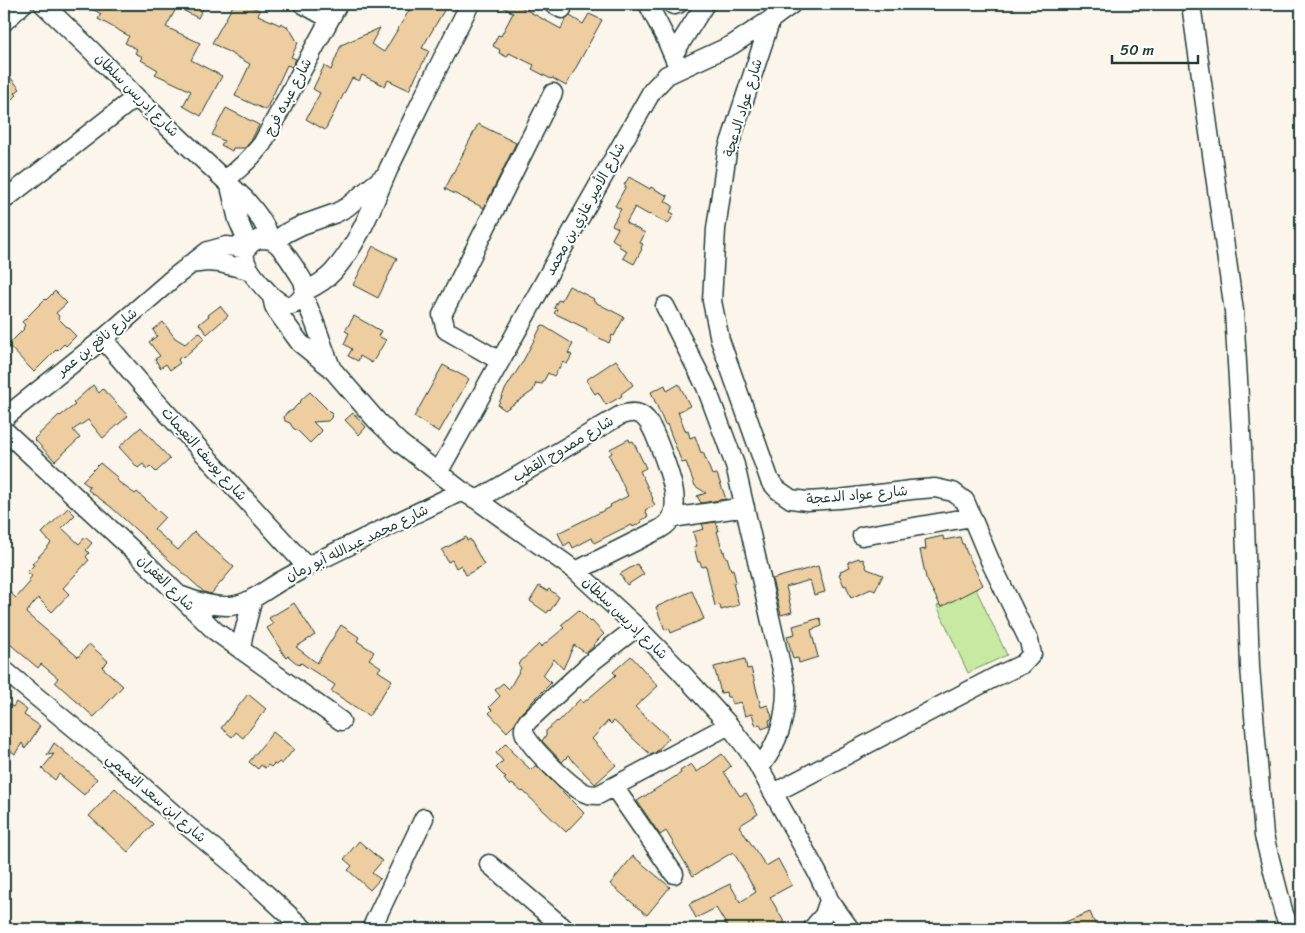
<svg xmlns="http://www.w3.org/2000/svg" width="1305" height="933" font-family="Sriracha,'Playpen Sans Arabic',sans-serif">
  <style>
    .green { fill: #c7e9a1; stroke: #73936a }
    .building { fill: #eecea0; stroke: #1f3d34 }
    .lines { fill: none; stroke-linecap: round; stroke-linejoin: round }
    .minor-casing { stroke: #1f3d34; stroke-width: 21 }
    .minor { stroke: #fff; stroke-width: 18 }
    .labels { text-anchor: middle; dominant-baseline: central; stroke-width: 4; stroke-linejoin: round; paint-order: stroke }
    .street-label { font-size: 14px; fill: #1f3d34; stroke: #fff }
  </style>
  <rect width="100%" height="100%" fill="#fcf5ec"/>
  <filter id="ink" filterUnits="userSpaceOnUse"><feTurbulence type="fractalNoise" baseFrequency=".02" numOctaves="2"/><feDisplacementMap in="SourceGraphic" scale="10" xChannelSelector="R" yChannelSelector="G"/><feConvolveMatrix kernelMatrix="1 2 1 2 8 2 1 2 1" color-interpolation-filters="sRGB"/></filter>
  <g filter="url(#ink)">
    <path class="green" d="M975 587 1007 655 968 673 937 606Z"/>
    <path class="building" d="M84 4H205L198 18 177 7 166 27 200 43 191 60 222 76 201 116 183 106 191 91 155 74 158 70 141 60 143 57 135 53 137 49 125 43 129 36 98 19 101 14Z
      M234 4H246L260 11 258 15 280 25 281 23 288 27V29L291 31 298 43 291 57 296 59 292 67 287 65 266 110 235 96 250 64 212 43Z
      M413 4H441L446 7 422 48 429 51 409 90 388 80 385 86 362 75 359 81 352 78 325 130 306 119 320 93 313 89 324 66 331 70 341 45 380 28 371 44 384 52Z
      M498 4H524L521 7 561 29 566 18 570 16 583 24 589 14 602 20 566 86 552 78 551 79 532 69 534 65 509 53 507 57 499 53 500 50 493 46 498 35 501 36 513 13Z
      M4 70 20 89 15 93 17 95 4 105Z
      M226 108 259 125 251 141 245 148H233L232 151 221 145 224 141 212 135Z
      M478 124 516 143 484 208 445 189Z
      M629 177 650 189 651 187 668 196 665 201 673 206 670 212 674 214 668 224 650 214 649 215 635 207 626 223 645 233 640 243 643 244 641 248 642 249 634 264 623 258 627 251 618 246 619 244 612 239 618 228 612 225 621 209 615 206 626 186 624 185Z
      M373 246 397 258 378 298 353 285Z
      M569 286 594 299 593 301 624 317 614 336 612 335 609 343 586 331 587 329 554 313 557 309 554 308 558 300 561 301Z
      M55 291 67 303 56 313 59 316 58 318 76 336 66 346 64 344 58 350 57 349 34 372 8 345 24 329 23 328 25 325 22 322 45 299 46 300Z
      M220 306 228 316 207 334 199 324 209 316 208 315Z
      M354 316 381 331 378 336 386 340 372 363 360 356 358 361 348 356 352 349 344 344 349 333 345 331Z
      M163 322 175 338 185 344 199 332 205 338 183 358 181 356 178 360 180 363 170 370 166 364 160 368 155 359 160 356 149 342 157 336 153 330Z
      M542 325 573 344 568 353 572 355 567 364 563 362 554 376 548 373 542 384 536 383 533 391 505 410 498 405 506 388 522 363Z
      M616 360 633 385 621 394 622 396 606 405 598 392 595 394 586 380Z
      M443 365 469 379 439 432 414 417Z
      M679 384 690 406 678 412 686 432 688 431 690 438 695 436 701 453 703 452 712 475 717 474 726 499 701 503 697 496 706 493 695 486 686 462 682 463 667 424 665 425 651 392 665 385 667 391Z
      M93 385 99 393 103 389 128 416 103 438 88 420 73 430 80 438 55 461 34 439 59 415 60 416 75 405 73 403Z
      M310 392 332 414 331 418 328 421 313 422 322 431 310 443 298 431 293 428 290 423 285 421 284 417 286 413 293 410 295 407 301 401V400Z
      M353 413 366 427 359 435 345 420Z
      M141 427 170 459 156 472 150 466 147 469 143 464 138 468 119 447Z
      M629 439 630 442 633 441 646 468 640 471 653 499 652 500 655 505 645 510 648 517 641 520 642 522 633 527 632 525 622 529 594 543 592 538 573 548 570 542 564 546 558 533 611 507 610 505 628 496 609 455 612 453 610 449Z
      M100 463 118 478 116 480 135 494 137 492 165 517 154 529 178 550 194 532 234 567 211 594 204 592 111 507 88 490 90 487 82 481Z
      M68 508 75 515 62 528 79 544 85 537 92 543 86 550 89 553 86 557 89 560 63 588 69 594 52 612 38 598 26 613 78 657 89 644 108 661 102 667 123 686 94 717 55 682 58 678 41 664 38 668 4 639V587L16 598 30 582 28 581 32 576 27 572 34 565 32 564 51 543 42 533Z
      M716 522 719 531H717L723 552 724 551 725 557H727L731 570 733 569 736 582 733 583 739 605 721 610 720 605 715 606 706 566 702 567 700 562H698L694 547 697 546 693 532 704 529 702 524Z
      M943 536 944 540 960 537 962 544H964L966 551 983 585 941 607 926 578 920 550 926 549 925 540Z
      M466 537 467 541 470 539 484 565 466 575 461 565 456 568 452 560 448 562 442 550Z
      M859 558 860 560 863 559 867 569 883 575 875 591 871 589 851 598 846 585 844 586 839 574 841 573 840 571 850 567 848 562Z
      M637 564 644 574 627 585 620 574Z
      M818 566 825 592 814 595 810 580 786 587 792 612 781 615 772 579Z
      M539 586 547 591 549 589 559 597 550 611 549 610 547 613 530 601Z
      M692 591 704 619 671 633 669 628 665 630 656 607Z
      M294 603 315 635 296 647 317 663 341 625 359 637 357 641 374 652 369 659 381 667 378 671 392 680 369 716 331 691 335 685 301 663 299 665 288 656 286 658 267 628 273 624 269 618Z
      M579 610 591 622 592 621 604 634 593 645 594 646 586 653 574 645 563 669 554 659 543 675 551 683 521 713 514 725 507 732 489 713 492 710 489 707 500 696 495 690 503 683 509 689 521 668 518 664 539 644 541 647 564 628 561 625Z
      M820 618 822 626 811 630 818 657 799 663 798 658 793 659 787 636 795 634 793 626Z
      M631 656 658 686 635 707 669 738 656 752 651 755 614 721 611 724 608 721 592 739 616 765 595 784 568 756 562 762 542 741 546 735V731L557 721 558 722 580 699 583 703 616 675 613 672Z
      M745 659 747 669 751 668 761 707 768 705 772 717V719L769 720 770 726 762 729 760 724 756 726 752 714 745 716 741 702 732 704 730 697H727L726 692 721 693 714 667Z
      M248 694 266 709 243 738 236 732 232 737 221 728Z
      M4 701 13 707 16 702 27 710 24 715 40 726 25 749 22 743 15 754 4 746Z
      M273 732 294 749 282 764 279 762 276 765 274 764 271 767 268 765 265 768 261 765 258 769 249 762Z
      M54 743 97 779 84 795 59 774 55 780 42 769 54 754 47 755Z
      M506 743 512 750 511 751 531 770 536 765 584 813 566 832 523 791 522 792 512 784 510 786 504 779 506 778 496 768 503 761 496 753Z
      M722 754 731 766 724 772 740 796 746 793 758 814 739 826 766 866 778 859 792 885 770 897 788 929H729L716 908 696 918 689 904 730 884 740 902 756 892 747 876H748L733 852 693 876 666 831 660 835 637 801 681 773 680 771 691 764 697 772Z
      M115 788 153 824 128 852 89 816Z
      M359 841 382 861 372 873 380 879 370 890 348 870 352 866 344 859Z
      M633 856 670 887 647 915 610 884Z
      M1090 912 1097 929H1048Z"/>
    <g class="lines">
      <defs>
        <path id="minor" d="M43 4 91 50 136 97 245 199C257 213 265 223 271 240
          M303 4 330 19
          M553 4 562 9
          M648 4 666 39 679 69
          M672 4 674 5 678 4
          M1191 4 1234 311 1243 466 1250 667 1264 836 1284 914 1291 929
          M771 19 727 152 716 229 712 301 720 340 770 481 778 490 791 499 807 501 839 499 911 490 935 488 953 492 965 501 991 563 1029 641 1032 654 1023 664 997 676 774 793
          M4 22 23 4
          M673 55 705 4
          M225 180C240 169 251 158 262 144L338 4
          M230 186 238 220 249 246
          M4 200 136 97
          M259 239C263 239 268 239 272 240 280 244 297 271 302 279 305 285 306 291 302 297 288 318 268 293 259 282 247 268 234 250 259 239Z
          M274 242 286 233 302 225 336 213 347 207 382 178
          M190 264 207 262 220 263 249 270
          M305 291C316 286 325 281 333 272 360 242 373 204 389 168 416 113 442 58 470 4
          M303 296C315 318 321 344 331 367
          M272 297 274 306 278 313 300 343 331 368 377 421 400 443 462 491 477 500 576 571 637 627 680 671 729 725 754 758 818 874 825 889 829 900 850 929
          M665 306 706 387 735 465 786 687C786 718 779 743 760 767
          M103 339 155 400 307 567
          M500 361 446 330 442 315 553 93
          M4 418 103 339 172 279 208 251 226 246 247 248
          M4 430 138 555 215 631 341 721
          M438 473 573 230 652 91 667 75 732 45 773 18 792 4
          M477 500 621 415C630 412 639 411 646 419 655 429 672 479 674 492 675 500 675 512 671 519 667 526 659 530 652 533L576 571
          M672 518 745 507
          M862 536 972 517
          M182 596C197 602 214 607 230 606 250 604 265 590 281 581 290 576 299 571 308 566 359 540 411 516 462 491
          M637 627 593 661 528 721C526 724 523 727 524 731 525 744 571 786 583 792 588 795 593 795 598 795L729 725
          M241 650 243 636 253 598
          M4 670 111 758 186 825 238 868 304 929
          M614 787 674 874
          M489 864 565 929
          M371 929 424 818
          M812 929 824 915 829 900"/>
      </defs>
      <use href="#minor" class="minor-casing"/>
      <use href="#minor" class="minor"/>
    </g>
  </g>
  <g class="labels">
    <g class="street-label">
      <text transform="translate(137 95) rotate(45)">شارع إدريس سلطان</text>
      <text transform="translate(288 97) rotate(-62)">شارع عبده فرج</text>
      <text transform="translate(743 108) rotate(-73)">شارع عواد الدعجة</text>
      <text transform="translate(585 209) rotate(-61)">شارع الأمير غازي بن محمد</text>
      <text transform="translate(97 342) rotate(-39)">شارع نافع بن عمر</text>
      <text transform="translate(563 449) rotate(-31)">شارع ممدوح القطب</text>
      <text transform="translate(204 454) rotate(48)">شارع يوسف النعيمات</text>
      <text transform="translate(857 495) rotate(-5)">شارع عواد الدعجة</text>
      <text transform="translate(357 543) rotate(-26)">شارع محمد عبدالله أبو رمان</text>
      <text transform="translate(166 583) rotate(44)">شارع الغفران</text>
      <text transform="translate(625 618) rotate(44)">شارع إدريس سلطان</text>
      <text transform="translate(156 798) rotate(41)">شارع ابن سعد التميمي</text>
    </g>
  </g>
  <rect width="1305" height="933" fill="none" stroke="#fff" stroke-width="20"/>
  <rect x="10" y="10" width="1285" height="913" fill="none" stroke="#1f3d34" stroke-width="2" filter="url(#ink)"/>
  <path d="M1112 55v8h86v-8" fill="none" stroke="#1f3d34" stroke-width="2.5"/>
  <text x="1120" y="55" font-size="15" fill="#1f3d34" stroke="#ffffff" stroke-width="4" paint-order="stroke">50 m</text>
</svg>
